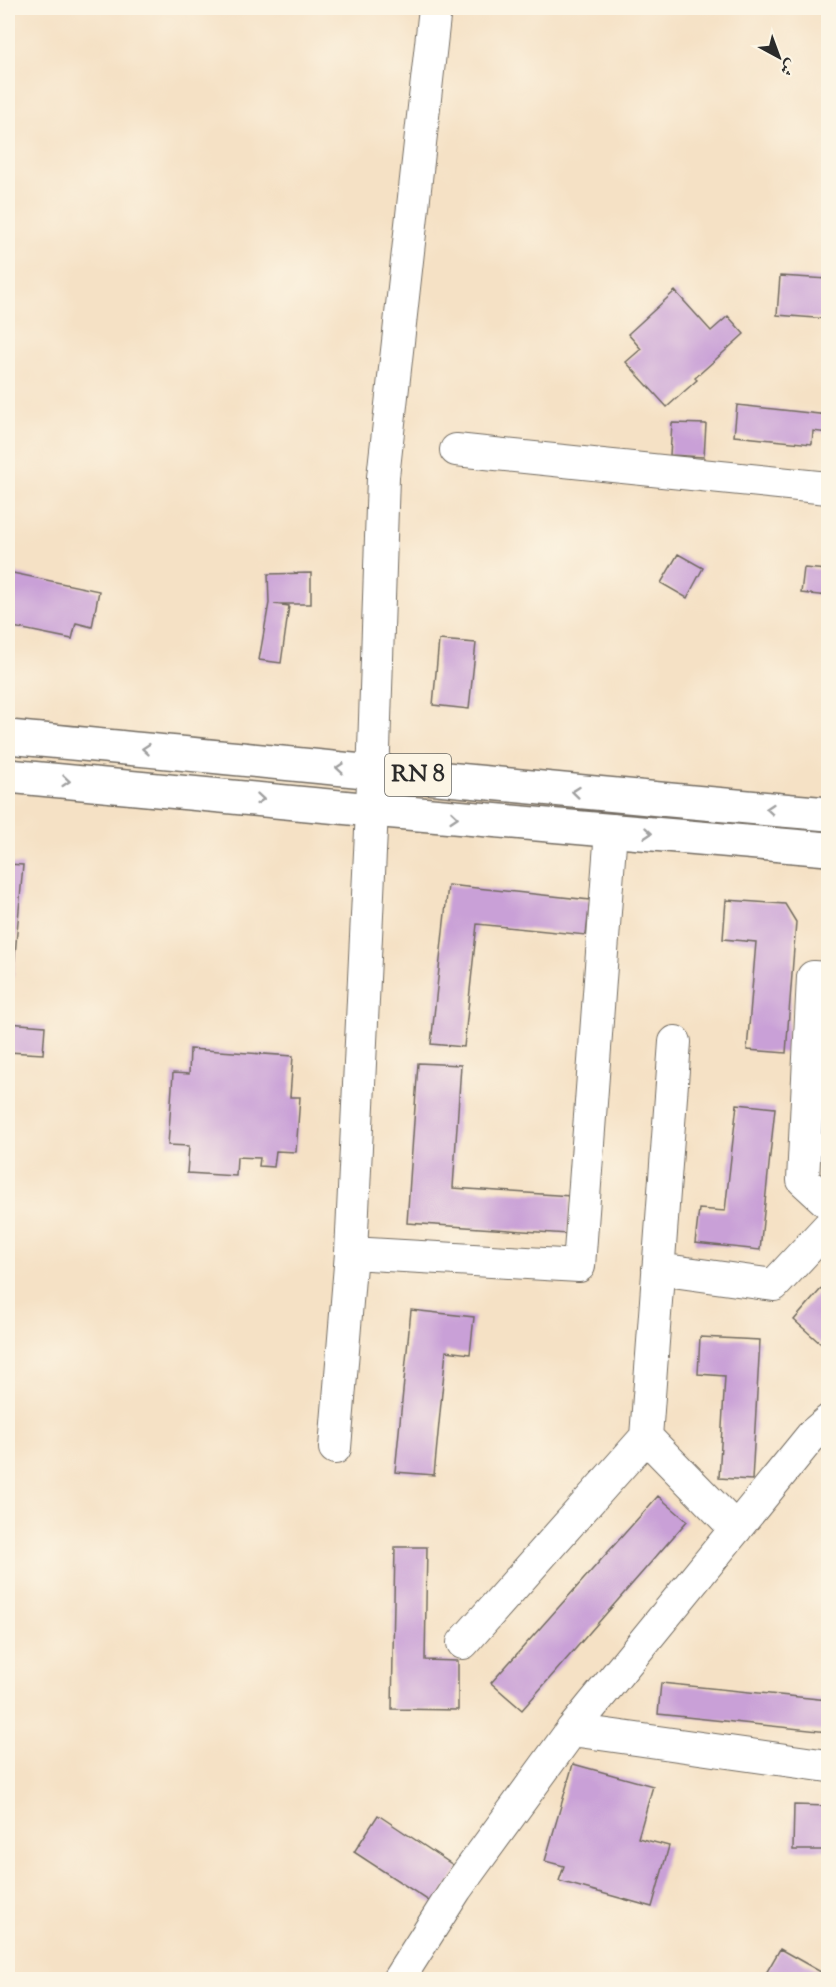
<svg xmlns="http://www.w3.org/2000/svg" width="836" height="1987" font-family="'Sorts Mill Goudy',Amiri,serif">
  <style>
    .building { fill: #c9a0d7 }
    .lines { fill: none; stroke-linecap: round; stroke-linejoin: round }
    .minor-casing { stroke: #726b61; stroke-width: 34 }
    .major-casing { stroke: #726b61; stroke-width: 36 }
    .minor { stroke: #fff; stroke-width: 32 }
    .major { stroke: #fff; stroke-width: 33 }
    .oneway { stroke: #a0a0a0 }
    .labels { text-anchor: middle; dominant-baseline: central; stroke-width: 5; stroke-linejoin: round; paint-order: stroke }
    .shield { fill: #fcf5e5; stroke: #6a6863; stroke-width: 1.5 }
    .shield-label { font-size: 24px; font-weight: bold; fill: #2b2b2b }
  </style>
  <rect width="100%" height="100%" fill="#fcf5e5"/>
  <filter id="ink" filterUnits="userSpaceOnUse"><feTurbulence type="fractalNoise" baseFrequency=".0167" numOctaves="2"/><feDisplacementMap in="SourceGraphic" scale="12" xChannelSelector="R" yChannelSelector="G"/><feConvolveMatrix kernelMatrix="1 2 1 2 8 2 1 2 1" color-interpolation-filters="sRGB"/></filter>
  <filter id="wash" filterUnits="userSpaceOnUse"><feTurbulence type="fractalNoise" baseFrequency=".008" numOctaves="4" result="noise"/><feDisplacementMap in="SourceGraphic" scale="24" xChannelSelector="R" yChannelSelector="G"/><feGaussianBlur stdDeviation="1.35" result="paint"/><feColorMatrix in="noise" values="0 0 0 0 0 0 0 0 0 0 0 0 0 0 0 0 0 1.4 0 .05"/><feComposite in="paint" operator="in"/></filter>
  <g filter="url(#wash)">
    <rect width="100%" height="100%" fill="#f5e1c5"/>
    <g id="blocks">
      <path class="building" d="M780 276 828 279V319L777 315Z
        M675 291 711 331 728 316 744 334 695 378 697 380 667 407 626 362 641 349 628 334Z
        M737 405 828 415V433L813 431 812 444 734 436Z
        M672 423 706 424 704 457 670 455Z
        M678 554 703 568 687 598 661 583Z
        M804 568 828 570V596L801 593Z
        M8 572 99 591 92 627 76 623 72 639 8 626Z
        M311 573V604H274L289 606 281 663 259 660 269 603 268 574Z
        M439 640 476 643 469 709 433 705Z
        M8 864 23 865 13 977H8Z
        M448 885 590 900 586 935 477 924 464 1047 431 1044Z
        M726 900 785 904 796 922 786 1053 747 1050 756 942 723 939Z
        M8 1023 45 1026 43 1054 8 1052Z
        M190 1049 293 1056 290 1097H300L296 1152 276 1151 274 1167 259 1166 260 1158 237 1157 236 1176 187 1173 189 1146 168 1145 173 1073 189 1074Z
        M418 1063 461 1065 453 1188 571 1196 568 1234 407 1223Z
        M737 1104 775 1108 760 1250 695 1243 699 1209 725 1211Z
        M828 1281V1336L821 1344 794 1320Z
        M411 1310 474 1317 470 1354 446 1351 434 1475 395 1472Z
        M700 1337 760 1340 752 1480 719 1478 725 1376 698 1374Z
        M658 1496 687 1521 522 1710 491 1683Z
        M395 1547H427L425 1660 458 1661V1710L392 1709Z
        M661 1683 828 1700V1732L658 1714Z
        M573 1764 653 1786 638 1838 669 1846 652 1907 559 1881 564 1866 545 1861Z
        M794 1805 828 1806V1850H793Z
        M378 1815 459 1869 435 1905 354 1852Z
        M780 1949 828 1976V1980H762Z"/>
    </g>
  </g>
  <g filter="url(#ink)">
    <use href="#blocks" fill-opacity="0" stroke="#726b61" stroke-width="1.5"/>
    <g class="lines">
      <defs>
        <path id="minor" d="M456 450 828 488
          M828 978 813 977 803 1180 828 1203
          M351 1253 579 1266 611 830
          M658 1269 774 1285 828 1227
          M646 1437 736 1529
          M335 1448 351 1253 372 810 383 477 435 8
          M463 1643 646 1437 675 1042
          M572 1730 828 1766
          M398 1980 456 1889 572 1730 813 1434 828 1421"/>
        <path id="major" d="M8 737C281 762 555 791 828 814
          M8 776 372 810 828 849"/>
      </defs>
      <use href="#minor" class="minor-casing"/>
      <use href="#major" class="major-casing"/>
      <use href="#minor" class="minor"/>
      <use href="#major" class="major"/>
    </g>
    <defs><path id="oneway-chevron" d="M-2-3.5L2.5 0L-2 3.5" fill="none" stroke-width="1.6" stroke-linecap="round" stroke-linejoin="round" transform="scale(1.5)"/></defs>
    <g class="oneway">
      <use href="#oneway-chevron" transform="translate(146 749) rotate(-175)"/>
      <use href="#oneway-chevron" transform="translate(340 768) rotate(-175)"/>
      <use href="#oneway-chevron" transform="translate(66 781) rotate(5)"/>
      <use href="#oneway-chevron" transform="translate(576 792) rotate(-174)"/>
      <use href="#oneway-chevron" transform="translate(260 799) rotate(5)"/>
      <use href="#oneway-chevron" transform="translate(770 809) rotate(-175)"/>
      <use href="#oneway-chevron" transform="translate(454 817) rotate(5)"/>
      <use href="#oneway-chevron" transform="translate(648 833) rotate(5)"/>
    </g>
  </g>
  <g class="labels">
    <rect class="shield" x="385" y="754" width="66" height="42" rx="4.5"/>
    <g class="shield-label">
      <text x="418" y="775">RN 8</text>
    </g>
  </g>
  <rect width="836" height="1987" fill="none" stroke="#fcf5e5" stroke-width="30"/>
  <g transform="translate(779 57) rotate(139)" stroke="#fcf5e5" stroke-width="4.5" paint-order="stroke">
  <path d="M0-4.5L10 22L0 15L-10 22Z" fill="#2b2b2b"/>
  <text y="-9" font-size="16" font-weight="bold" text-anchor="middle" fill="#2b2b2b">ش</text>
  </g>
</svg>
